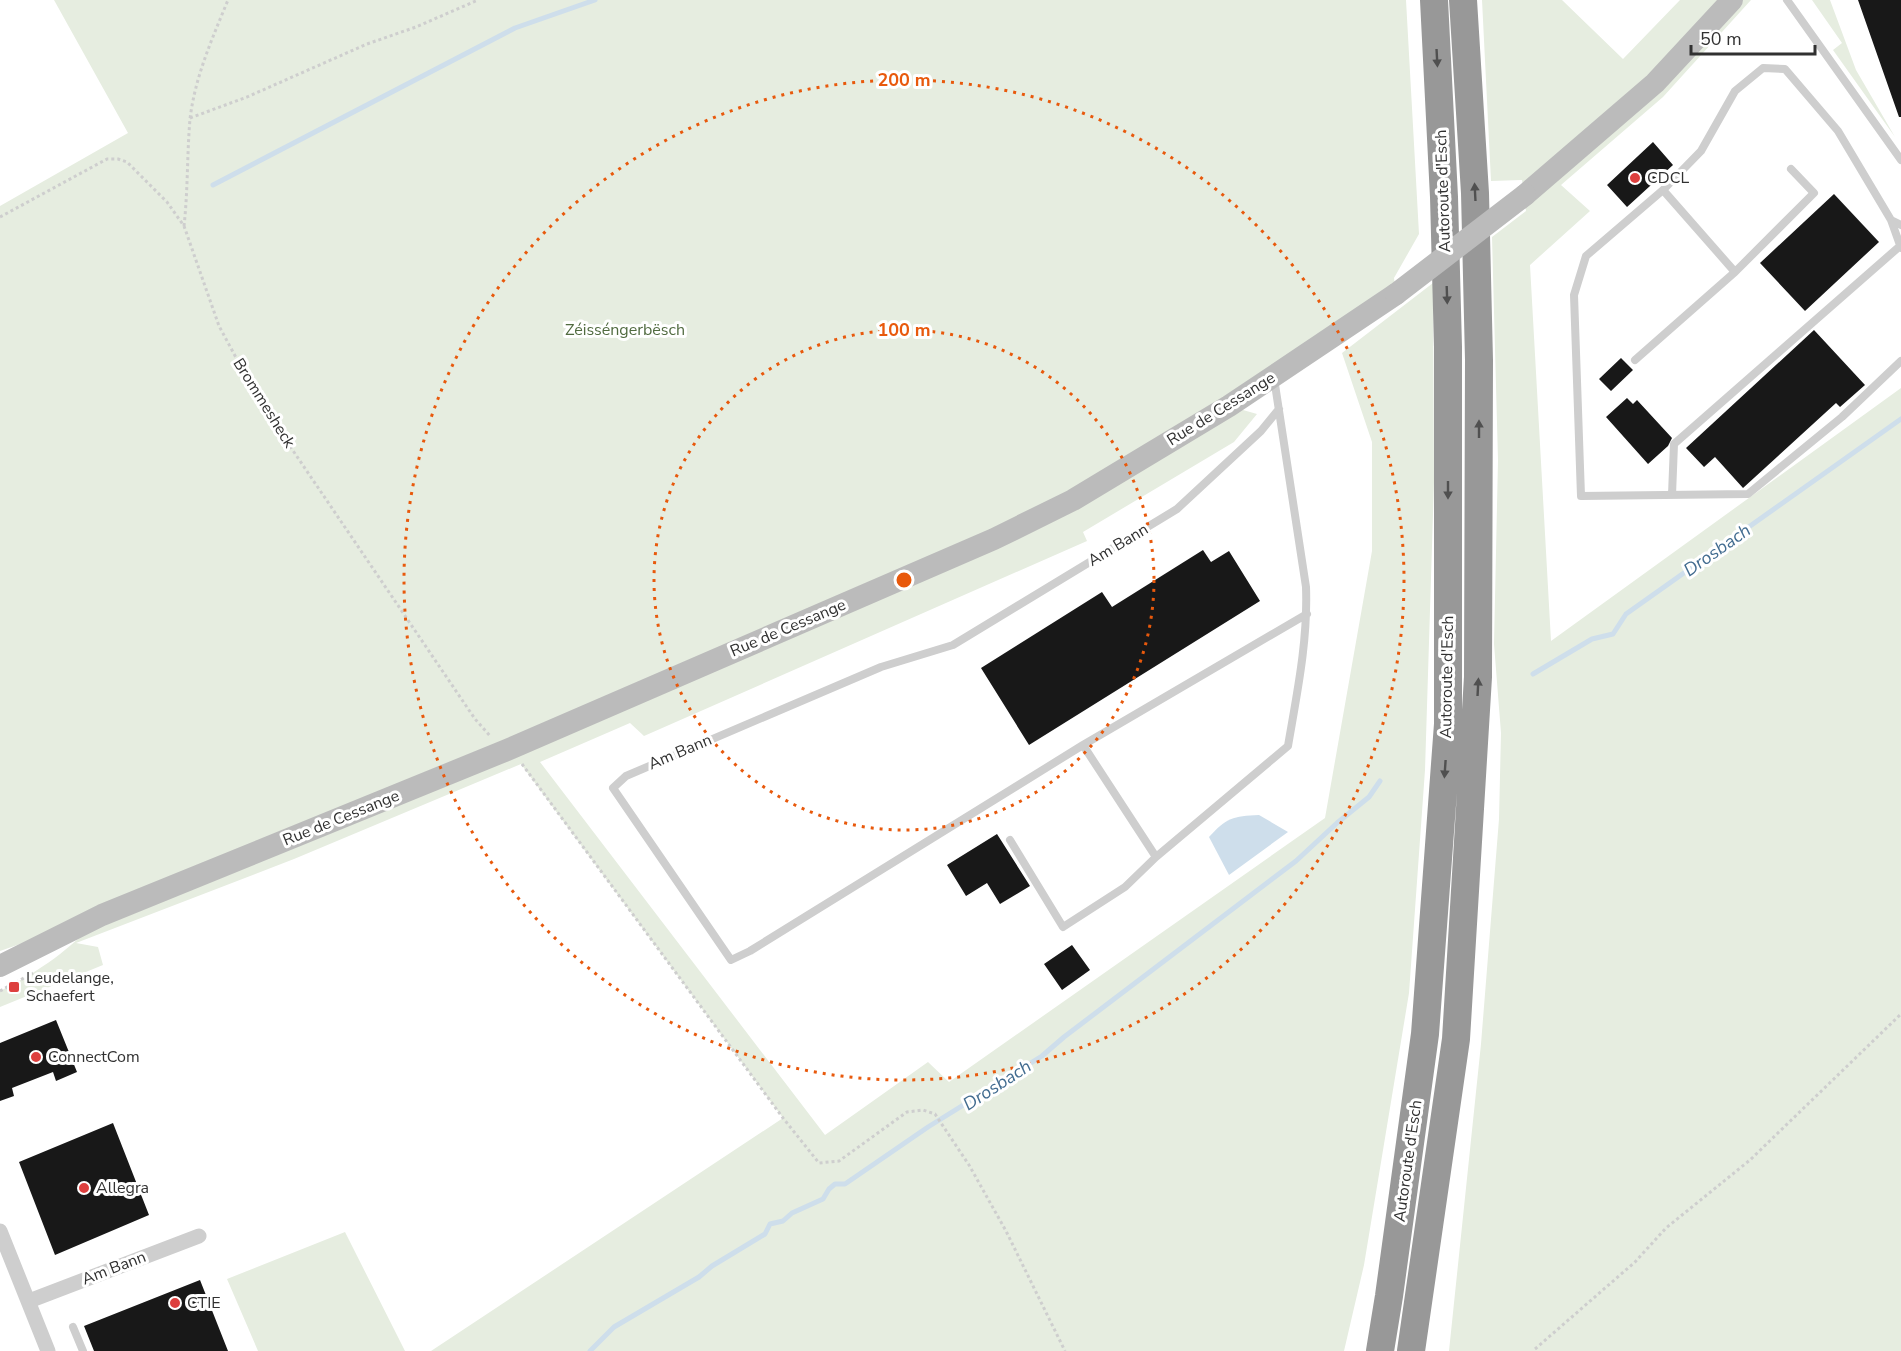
<svg xmlns="http://www.w3.org/2000/svg" width="1901" height="1351" font-family="'Nunito Sans',sans-serif">
  <style>
    .green { fill: #e6ede0 }
    .water { fill: #cedeeb }
    .lines { fill: none; stroke-linecap: round; stroke-linejoin: round }
    .stream { stroke: #cedeeb; stroke-width: 5 }
    .building { fill: #181818 }
    .path { stroke: #cecece; stroke-width: 3; stroke-dasharray: 3 3; stroke-linecap: butt }
    .service { stroke: #cecece; stroke-width: 8 }
    .minor { stroke: #cecece; stroke-width: 15 }
    .secondary { stroke: #bbb; stroke-width: 22 }
    .motorway { stroke: #989898; stroke-width: 28 }
    .secondary-bridge { stroke: #bbb; stroke-width: 22 }
    .oneway { fill: #505050 }
    .ring { fill: none; stroke: #e8590c; stroke-width: 3; stroke-dasharray: 3 6 }
    .poi-dot { fill: #dd3f3e; stroke: #fff; stroke-width: 2 }
    .labels { text-anchor: middle; dominant-baseline: central; stroke-width: 6; stroke-linejoin: round; paint-order: stroke }
    .poi-label { font-size: 16px; fill: #313131; stroke: #fff; text-anchor: start }
    .street-label { font-size: 16px; fill: #313131; stroke: #fff }
    .park-label { font-size: 16px; fill: #516b40; stroke: #fff }
    .water-label { font-size: 18px; font-style: italic; fill: #426c90; stroke: #fff }
    .centre { fill: #e8590c; stroke: #fff; stroke-width: 3 }
    .ring-label { font-size: 18px; text-anchor: middle; font-weight: bold; fill: #e8590c; stroke: #fff; stroke-width: 6; stroke-linejoin: round; paint-order: stroke }
  </style>
  <rect width="100%" height="100%" fill="#fff"/>
  <path class="green" d="M54 0H1406L1419 234 1394 278 1396 294 1229 406 1257 414 1234 442 1083 532 1087 541 644 736 630 723 540 762 825 1135 928 1062 949 1082 1325 818 1372 551V442L1342 353 1433 283 1434 482 1425 770 1409 993 1364 1265 1344 1351H431L783 1118 521 764 294 859 76 943 98 947 103 965 0 1007V991C43 969 68 951 101 916L0 951V206L128 133Z
    M1482 0H1562L1623 59 1680 0H1751L1663 97 1561 185 1590 211 1530 265 1551 641 1901 388V1351H1449L1481 1044 1499 819 1501 733 1494 644 1498 460 1492 237 1526 211 1522 180 1491 181Z
    M1812 0H1830L1856 70 1895 137 1833 50 1842 43Z
    M345 1232 405 1351H258L227 1279Z"/>
  <path class="water" d="M1259 815 1288 832 1229 875 1209 837C1226 818 1233 816 1259 815Z"/>
  <g class="lines">
    <path class="stream" d="M213 185 515 28 595 0
      M1533 674 1592 639 1613 634 1626 614 1901 419
      M590 1351 614 1327 699 1277 712 1266 765 1234 770 1224 783 1221 792 1213 823 1199 829 1189 835 1184H845L928 1127 1042 1056 1064 1037 1296 861 1337 823 1369 797 1380 781"/>
  </g>
  <path class="building" d="M1858 0H1901V117H1899Z
    M1653 142 1673 165 1627 207 1607 185Z
    M1834 194 1879 242 1805 311 1760 263Z
    M1814 330 1865 385 1840 407 1836 403 1743 488 1715 457 1704 467 1686 448Z
    M1621 358 1633 370 1611 391 1599 379Z
    M1627 398 1633 404 1637 400 1672 438 1668 446 1648 464 1606 417Z
    M1203 550 1211 562 1229 551 1260 601 1029 745 981 668 1102 592 1112 607Z
    M997 834 1030 886 1000 904 987 883 966 896 947 865Z
    M1072 945 1090 970 1062 990 1044 964Z
    M56 1020 77 1072 56 1081 53 1072 12 1088 14 1096 0 1101V1043Z
    M113 1123 149 1215 55 1255 19 1162Z
    M200 1280 228 1351H94L84 1326Z"/>
  <g class="lines">
    <path class="path" d="M190 118 247 97 367 44 416 27 478 0
      M0 217 107 159H118L127 162 167 202 184 226 219 326 260 402 475 719 490 736
      M184 226C188 190 187 154 190 119 195 77 212 39 228 0
      M522 764 783 1118 819 1163 839 1161 907 1112 923 1110 935 1114 969 1165 1006 1231 1065 1351
      M0 991 33 973
      M1535 1349 1635 1262 1666 1228 1750 1160 1901 1014"/>
    <path class="service" d="M1787 0 1901 160
      M1663 190 1735 272
      M1891 220 1901 248
      M1901 225 1891 220 1838 131 1785 69 1763 68 1735 91 1701 151 1663 190 1586 256 1574 295 1581 496 1748 494 1842 417 1901 361
      M1635 360 1735 272 1814 193 1791 169
      M1274 378 1306 587C1308 641 1297 693 1288 746L1156 857 1083 745 750 951 731 960 613 788 626 776 881 667 953 645 1177 509 1261 431 1279 409
      M1672 495 1674 444 1900 246
      M1083 745 1307 614
      M1010 840 1063 927 1125 887 1156 857
      M73 1327 83 1351"/>
    <path class="minor" d="M0 1231 48 1351
      M29 1301 199 1236"/>
    <path class="secondary" d="M1525 195 1655 83 1732 0
      M0 966 102 915 507 750 994 539 1073 500 1229 406 1396 294"/>
    <path class="motorway" d="M1380 1351 1389 1296 1425 1034 1448 724V347L1444 197 1434 0
      M1411 1351 1456 1039 1478 677 1479 360 1475 193 1463 0"/>
    <path class="secondary-bridge" d="M1396 294 1525 195"/>
  </g>
  <defs><path id="oneway-solid" d="M-6-.8H1V-3.2L6.5 0L1 3.2V.8H-6Z" transform="scale(1.5)"/></defs>
  <g class="oneway">
    <use href="#oneway-solid" transform="translate(1437 58) rotate(87)"/>
    <use href="#oneway-solid" transform="translate(1475 192) rotate(-93)"/>
    <use href="#oneway-solid" transform="translate(1447 295) rotate(88)"/>
    <use href="#oneway-solid" transform="translate(1479 429) rotate(-90)"/>
    <use href="#oneway-solid" transform="translate(1448 490) rotate(90)"/>
    <use href="#oneway-solid" transform="translate(1478 687) rotate(-87)"/>
    <use href="#oneway-solid" transform="translate(1445 769) rotate(94)"/>
  </g>
  <g class="ring">
    <circle cx="904" cy="580" r="250"/>
    <circle cx="904" cy="580" r="500"/>
  </g>
  <g class="poi-dot">
    <circle cx="1635" cy="178" r="6"/>
    <rect x="8" y="981" width="12" height="12" rx="3"/>
    <circle cx="36" cy="1057" r="6"/>
    <circle cx="84" cy="1188" r="6"/>
    <circle cx="175" cy="1303" r="6"/>
  </g>
  <g class="labels">
    <g class="poi-label">
      <text x="1647" y="178">CDCL</text>
      <text x="26" y="978">Leudelange,<tspan x="26" dy="18">Schaefert</tspan></text>
      <text x="48" y="1057">ConnectCom</text>
      <text x="96" y="1188">Allegra</text>
      <text x="187" y="1303">CTIE</text>
    </g>
    <g class="street-label">
      <text transform="translate(1443 191) rotate(-92)">Autoroute d'Esch</text>
      <text transform="translate(264 403) rotate(58)">Brommesheck</text>
      <text transform="translate(1221 409) rotate(-32)">Rue de Cessange</text>
      <text transform="translate(1118 545) rotate(-31)">Am Bann</text>
      <text transform="translate(788 628) rotate(-23)">Rue de Cessange</text>
      <text transform="translate(1447 677) rotate(-89)">Autoroute d'Esch</text>
      <text transform="translate(680 752) rotate(-23)">Am Bann</text>
      <text transform="translate(341 818) rotate(-22)">Rue de Cessange</text>
      <text transform="translate(1408 1161) rotate(-82)">Autoroute d'Esch</text>
      <text transform="translate(114 1268) rotate(-21)">Am Bann</text>
    </g>
    <g class="park-label">
      <text x="625" y="330">Zéisséngerbësch</text>
    </g>
    <g class="water-label">
      <text transform="translate(1717 550) rotate(-35)">Drosbach</text>
      <text transform="translate(997 1085) rotate(-33)">Drosbach</text>
    </g>
  </g>
  <circle cx="904" cy="580" r="9" class="centre"/>
  <g class="ring-label">
    <text x="904" y="86">200 m</text>
    <text x="904" y="336">100 m</text>
  </g>
  <path d="M1691 45v9h124v-9" fill="none" stroke="#313131" stroke-width="3"/>
  <text x="1700" y="45" font-size="18" fill="#313131" stroke="#ffffff" stroke-width="4.5" paint-order="stroke">50 m</text>
</svg>
